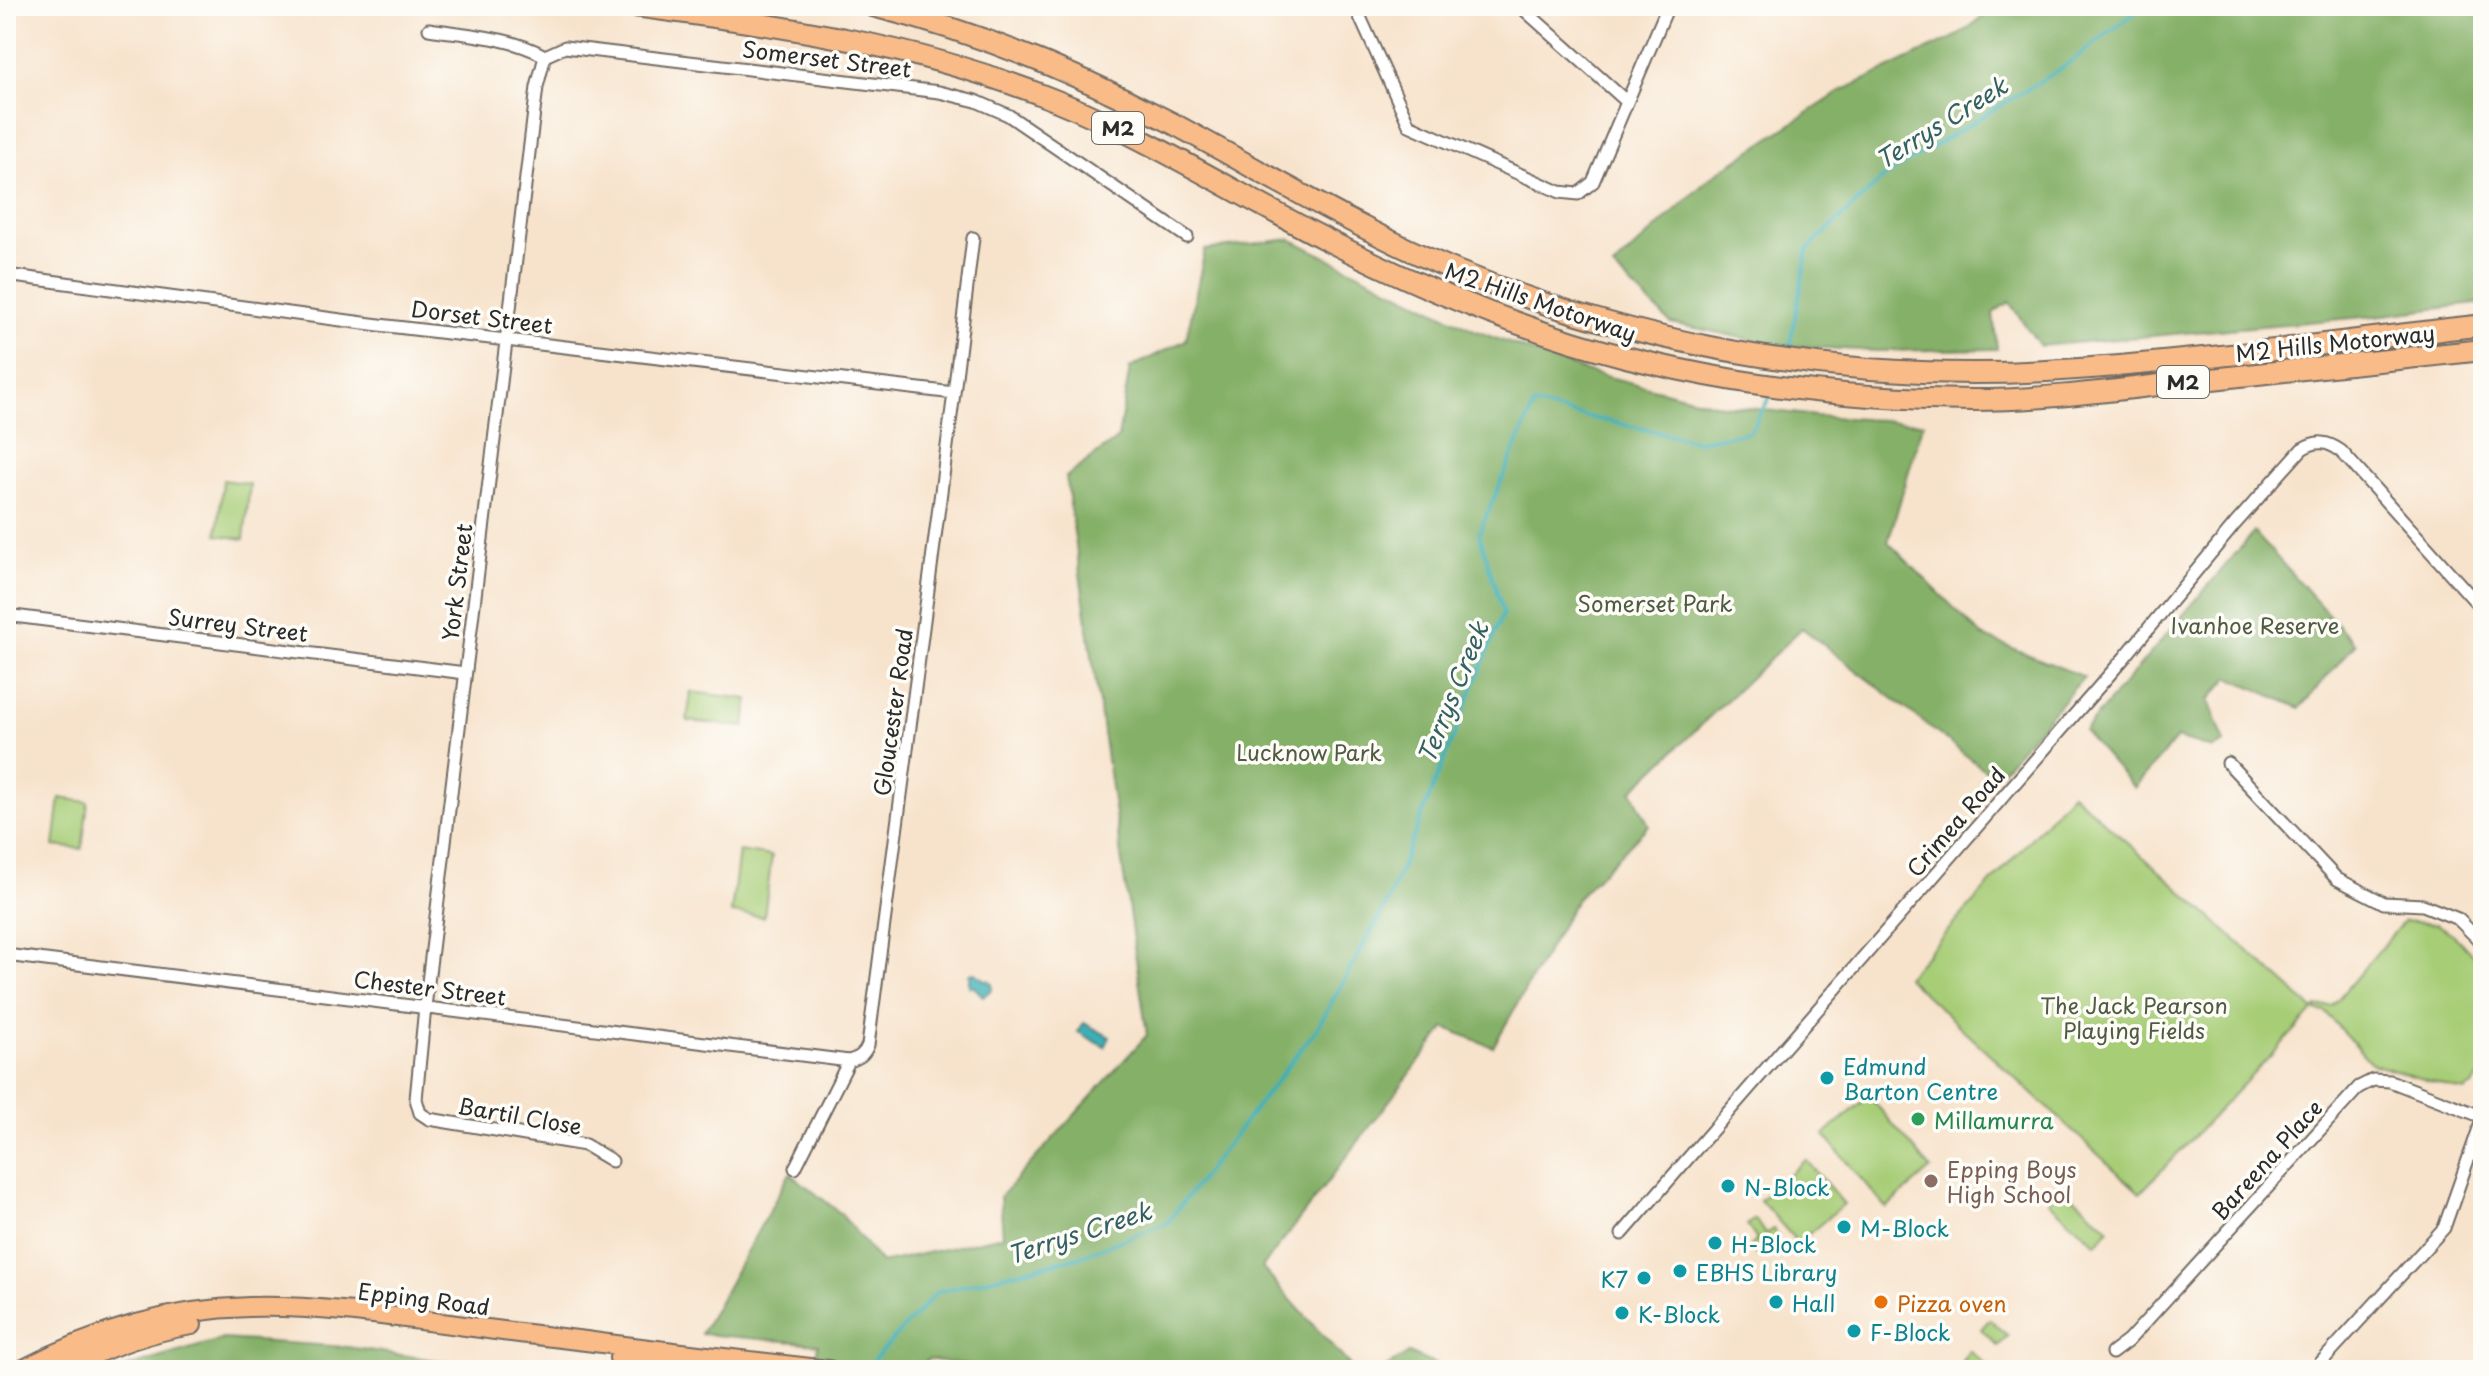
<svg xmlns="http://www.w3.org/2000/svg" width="2489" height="1376" font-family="'Playpen Sans',sans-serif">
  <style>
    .green { fill: #a7cd77; stroke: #697c51; stroke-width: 2 }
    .forest { fill: #85b068; stroke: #586e4a; stroke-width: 2 }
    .water { fill: #3eafb6; stroke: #346d70; stroke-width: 2 }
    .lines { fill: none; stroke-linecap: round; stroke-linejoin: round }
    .stream { stroke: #3eafb6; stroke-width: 4 }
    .minor-casing { stroke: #726b63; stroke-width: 15 }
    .primary-casing { stroke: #726b63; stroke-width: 22 }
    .motorway-casing { stroke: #726b63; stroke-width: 24 }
    .minor { stroke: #fff; stroke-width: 11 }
    .primary { stroke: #f9bc89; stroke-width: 18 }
    .motorway { stroke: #f9bc89; stroke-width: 20 }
    .culture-dot { fill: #0f9aa8; stroke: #fdfcf7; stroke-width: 3 }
    .leisure-dot { fill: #2e9e5b; stroke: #fdfcf7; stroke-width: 3 }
    .education-dot { fill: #8d6e63; stroke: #fdfcf7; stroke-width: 3 }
    .food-dot { fill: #e8710a; stroke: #fdfcf7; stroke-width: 3 }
    .labels { text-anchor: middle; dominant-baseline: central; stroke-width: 7; stroke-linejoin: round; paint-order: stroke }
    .shield { fill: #fdfcf7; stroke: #6a6a68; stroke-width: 2 }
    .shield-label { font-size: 20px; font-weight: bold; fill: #2b2b2b }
    .street-label { font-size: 22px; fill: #2b2b2b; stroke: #fdfcf7 }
    .park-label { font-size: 22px; fill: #505c42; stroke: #fdfcf7 }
    .culture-label { font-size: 22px; fill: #0d838f; stroke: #fdfcf7; text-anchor: start }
    .leisure-label { font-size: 22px; fill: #27864d; stroke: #fdfcf7; text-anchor: start }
    .education-label { font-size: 22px; fill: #785e54; stroke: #fdfcf7; text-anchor: start }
    .food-label { font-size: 22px; fill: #c56008; stroke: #fdfcf7; text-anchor: start }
    .water-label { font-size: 24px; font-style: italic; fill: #336063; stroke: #fdfcf7 }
  </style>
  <rect width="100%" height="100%" fill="#fdfcf7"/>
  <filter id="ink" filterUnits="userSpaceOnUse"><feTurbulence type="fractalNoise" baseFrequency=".0125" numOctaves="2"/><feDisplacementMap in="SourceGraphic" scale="16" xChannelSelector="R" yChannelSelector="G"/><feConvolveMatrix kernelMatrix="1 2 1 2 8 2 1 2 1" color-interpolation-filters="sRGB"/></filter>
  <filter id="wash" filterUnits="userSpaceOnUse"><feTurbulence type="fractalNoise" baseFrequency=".006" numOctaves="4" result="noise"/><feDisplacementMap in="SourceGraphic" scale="32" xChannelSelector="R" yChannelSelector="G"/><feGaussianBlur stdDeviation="1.8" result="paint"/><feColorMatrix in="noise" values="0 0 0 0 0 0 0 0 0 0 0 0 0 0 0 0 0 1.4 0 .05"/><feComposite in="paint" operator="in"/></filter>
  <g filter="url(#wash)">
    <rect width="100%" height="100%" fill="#f7e3cc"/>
    <path class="green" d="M223 480 250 484 244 539 217 535Z
      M691 692 748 699 745 727 687 721Z
      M2072 793 2314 1010 2317 1007 2332 1006 2404 921 2436 924 2454 935 2483 967V1072L2474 1085 2464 1091 2372 1064 2325 1012 2314 1010 2140 1193 1906 977Z
      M60 798 88 802 82 849 54 846Z
      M739 851 772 856 764 917 731 913Z
      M1869 1096 1931 1169 1886 1208 1824 1135Z
      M1806 1160 1844 1204 1798 1243 1760 1200Z
      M2062 1186 2109 1229 2096 1244 2048 1201Z
      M1755 1219 1765 1234 1773 1229 1778 1237 1771 1242 1776 1251 1768 1256 1763 1249 1755 1254 1750 1246 1757 1240 1747 1225Z
      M1990 1319 2008 1336 1998 1346 1981 1329Z
      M1970 1351 1989 1367 1986 1370H1972L1962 1361Z"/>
    <path class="forest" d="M1997 6H2483V303L2375 316 2040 346 2009 302 1993 313 1997 349 1876 351 1776 345 1671 323 1613 268 1711 177 1841 91 1959 35Z
      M1290 239 1476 331 1585 371 1715 404 1816 416 1923 423 1888 542 1982 636 2084 677 1995 778 1802 628 1632 791 1649 825 1577 898 1493 1047 1445 1028 1262 1268 1354 1370H999L927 1359 924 1370H814L818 1344 701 1334 790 1173 840 1213 881 1263 1003 1236 1000 1197 1147 1035 1066 477 1118 438 1130 368 1186 340 1205 250Z
      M2254 532 2355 644 2300 708 2229 677 2209 700 2225 743 2213 749 2177 738 2134 788 2084 731Z
      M223 1339 347 1347 503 1370H392L373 1367 337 1370H117Z
      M1409 1353 1448 1370H1382Z"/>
    <path class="water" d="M975 973 986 981 987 980 992 983V990L983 996 974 987H969V974Z
      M1084 1023 1110 1037 1105 1047 1078 1032Z"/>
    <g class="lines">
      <path class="stream" d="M1788 354 1808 249 1885 176 2062 68 2144 6
        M867 1370 868 1366 937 1292 1078 1257 1167 1223 1318 1027 1387 903 1503 613 1479 533 1534 405 1698 441 1750 432 1773 391"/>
    </g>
  </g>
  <g filter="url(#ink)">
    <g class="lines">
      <defs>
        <path id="minor" d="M1355 6 1409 125 1560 192 1578 194 1593 182 1668 6
          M1520 6 1626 101
          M429 29C467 35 511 37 545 56L565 47 939 92 976 101 1008 115 1187 237
          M545 56 537 87 425 1007 416 1099 420 1113 429 1119 585 1145 612 1161
          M6 275 371 324 954 393
          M6 615 465 673
          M2228 763 2337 879 2384 903 2423 905 2458 919 2483 944
          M6 955 849 1061
          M795 1168 849 1061C859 1058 864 1055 868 1045L954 393 973 238
          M1622 1234 2124 658 2235 524 2302 449C2317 440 2327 441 2341 451L2483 610
          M2112 1353 2128 1341 2359 1087 2373 1080 2390 1081 2483 1117
          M2314 1370 2444 1228 2483 1117"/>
        <path id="primary" d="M619 1358 715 1370
          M22 1370C92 1333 169 1309 249 1307 333 1305 419 1321 503 1331 611 1344 720 1358 829 1370
          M62 1370C102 1349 147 1332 192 1325"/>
        <path id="motorway" d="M634 6C782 26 917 44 1057 101 1150 139 1234 192 1323 238 1403 279 1487 315 1573 342 1702 382 1838 399 1973 400 2044 400 2115 390 2185 382 2284 371 2384 360 2483 350
          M873 6C978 32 1077 73 1172 123 1267 174 1358 230 1457 271 1648 349 1856 384 2062 370 2203 361 2343 341 2483 325"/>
      </defs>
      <use href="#minor" class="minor-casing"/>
      <use href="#primary" class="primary-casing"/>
      <use href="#motorway" class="motorway-casing"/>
      <use href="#minor" class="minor"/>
      <use href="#primary" class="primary"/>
      <use href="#motorway" class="motorway"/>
    </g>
  </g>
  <g class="culture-dot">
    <circle cx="1827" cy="1078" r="8"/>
    <circle cx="1728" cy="1186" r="8"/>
    <circle cx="1844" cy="1227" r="8"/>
    <circle cx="1715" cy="1243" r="8"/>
    <circle cx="1680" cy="1271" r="8"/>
    <circle cx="1644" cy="1278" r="8"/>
    <circle cx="1776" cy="1302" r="8"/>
    <circle cx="1622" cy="1313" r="8"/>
    <circle cx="1854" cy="1331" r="8"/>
  </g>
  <circle class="leisure-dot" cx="1918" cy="1119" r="8"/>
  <circle class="education-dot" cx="1931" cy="1181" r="8"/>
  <circle class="food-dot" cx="1881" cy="1302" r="8"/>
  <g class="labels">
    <g class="shield">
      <rect x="1092" y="112" width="52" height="32" rx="6"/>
      <rect x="2157" y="366" width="52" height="32" rx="6"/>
    </g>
    <g class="shield-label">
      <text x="1118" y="128">M2</text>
      <text x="2183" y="382">M2</text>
    </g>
    <g class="street-label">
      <text transform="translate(827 58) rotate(7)">Somerset Street</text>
      <text transform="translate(1541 301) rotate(19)">M2 Hills Motorway</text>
      <text transform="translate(482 316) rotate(7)">Dorset Street</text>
      <text transform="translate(2335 342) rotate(-6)">M2 Hills Motorway</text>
      <text transform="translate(456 582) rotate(-83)">York Street</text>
      <text transform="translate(238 624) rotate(7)">Surrey Street</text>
      <text transform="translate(892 712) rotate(-82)">Gloucester Road</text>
      <text transform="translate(1955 821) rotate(-49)">Crimea Road</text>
      <text transform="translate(430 987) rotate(7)">Chester Street</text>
      <text transform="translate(520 1115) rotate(10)">Bartil Close</text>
      <text transform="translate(2266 1159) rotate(-48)">Bareena Place</text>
      <text transform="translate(424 1298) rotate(7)">Epping Road</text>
    </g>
    <g class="park-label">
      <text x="1655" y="602">Somerset Park</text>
      <text x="2255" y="624">Ivanhoe Reserve</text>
      <text x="1309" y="751">Lucknow Park</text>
      <text x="2134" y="1004">The Jack Pearson<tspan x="2134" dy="25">Playing Fields</tspan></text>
    </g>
    <g class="culture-label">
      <text x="1843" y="1065">Edmund<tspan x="1843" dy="25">Barton Centre</tspan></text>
      <text x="1744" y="1186">N-Block</text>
      <text x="1860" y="1227">M-Block</text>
      <text x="1731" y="1243">H-Block</text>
      <text x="1696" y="1271">EBHS Library</text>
      <text x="1628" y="1278" text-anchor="end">K7</text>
      <text x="1792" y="1302">Hall</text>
      <text x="1638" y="1313">K-Block</text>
      <text x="1870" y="1331">F-Block</text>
    </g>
    <g class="leisure-label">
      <text x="1934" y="1119">Millamurra</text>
    </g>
    <g class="education-label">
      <text x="1947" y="1168">Epping Boys<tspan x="1947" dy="25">High School</tspan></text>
    </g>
    <g class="food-label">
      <text x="1897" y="1302">Pizza oven</text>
    </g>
    <g class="water-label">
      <text transform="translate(1941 122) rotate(-32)">Terrys Creek</text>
      <text transform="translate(1452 692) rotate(-68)">Terrys Creek</text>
      <text transform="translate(1079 1232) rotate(-18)">Terrys Creek</text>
    </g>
  </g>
  <rect width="2489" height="1376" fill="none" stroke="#fdfcf7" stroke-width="32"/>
</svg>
